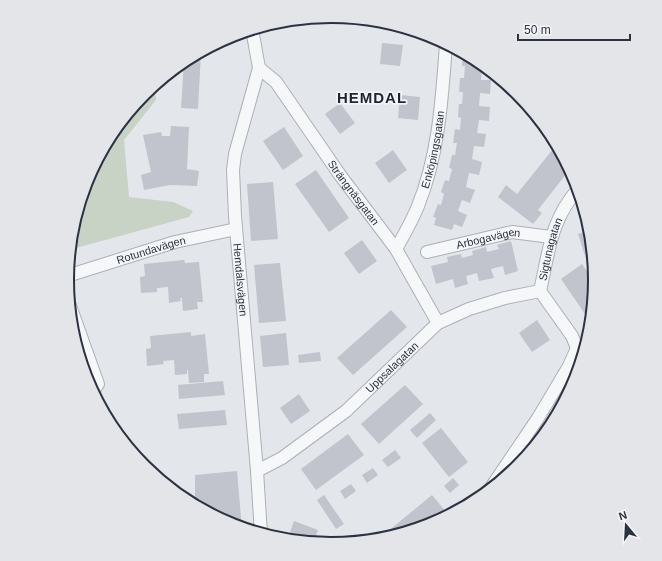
<svg xmlns="http://www.w3.org/2000/svg" width="662" height="561" font-family="Helvetica,sans-serif">
  <style>
    .green { fill: #c8d3c5 }
    .building { fill: #c1c4cd }
    .lines { fill: none; stroke-linecap: round; stroke-linejoin: round }
    .street-casing { stroke: #acb0b7; stroke-width: 14 }
    .street { stroke: #f6f7f9; stroke-width: 12 }
    .labels { text-anchor: middle; dominant-baseline: central; stroke-width: 3.5; stroke-linejoin: round; paint-order: stroke }
    .street-label { font-size: 11px; fill: #2c3241; stroke: #f3f5f8 }
    .district-label { font-size: 15px; font-weight: bold; letter-spacing: 1px; fill: #1e2432; stroke: #f3f5f8 }
    .rim { fill: none; stroke: #2c3241; stroke-width: 2 }
  </style>
  <rect width="100%" height="100%" fill="#e3e6ea"/>
  <path class="green" d="M154 85 156 100 124 140 129 197 173 202 193 211 189 217 76 248 70 246C75 190 110 121 154 85Z"/>
  <path class="building" d="M314 18 317 21 297 26 295 20Z
    M382 43 403 45 400 66 380 64Z
    M201 52 198 109 181 108 184 61Z
    M463 52 478 61 487 68H482L481 80H491L490 94 480 93 479 106 490 107 489 121 479 120 477 133 486 134 484 147 474 146 472 159 482 162 479 175 469 173 466 187 475 190 470 203 462 200 458 211 467 215 462 227 454 224 452 230 434 225 436 218 433 217 438 204 441 205 444 194 441 192 445 180 449 181 452 169 449 168 452 155H455L457 143H453L455 129 460 130 461 118 458 117 459 104H462L463 92H459L460 78H464L465 66H462Z
    M400 95 420 97 418 120 398 118Z
    M340 103 355 123 340 134 325 114Z
    M171 126 189 127 187 169 199 171 197 186 170 185 144 190 141 175 151 172 143 135 161 132 162 136H170Z
    M284 127 303 156 283 170 263 141Z
    M557 144 570 169 538 210 542 213 533 224 498 197 506 185 517 194Z
    M393 150 407 170 389 183 375 163Z
    M316 170 349 218 329 232 295 184Z
    M273 182 278 239 251 241 247 184Z
    M591 230 593 257 586 259 578 234Z
    M362 240 377 261 359 274 344 253Z
    M511 241 518 271 505 275 503 266 491 269 494 278 479 281 477 273 466 276 468 284 455 288 453 279 436 284 431 266 448 262 447 257 461 254 462 258 473 255 472 251 486 247 487 252 499 249 497 245Z
    M184 260 185 263 199 262 203 302H197L198 309 183 311 182 298H180L181 301 169 303 168 287 157 288V292L141 293 140 277 145 276 144 264Z
    M280 263 286 321 259 323 254 265Z
    M582 264 595 283 593 309 585 314 561 279Z
    M391 310 407 327 353 375 337 358Z
    M537 320 550 340 532 352 519 333Z
    M191 332V336L205 334 209 374H204V382L189 383 188 370H187V374L175 375 174 360 163 361 164 364 147 366 146 349 151 348 150 336Z
    M286 333 289 365 263 367 260 336Z
    M320 352 321 361 299 363 298 355Z
    M223 381 225 395 179 399 178 385Z
    M405 385 423 404 379 444 361 424Z
    M299 394 310 411 291 424 280 408Z
    M225 410 227 425 179 429 177 414Z
    M430 413 436 420 417 438 410 430Z
    M441 428 468 462 449 477 422 443Z
    M348 434 364 455 316 490 301 469Z
    M395 450 401 458 388 467 382 460Z
    M373 468 378 475 367 483 362 475Z
    M237 471 242 529 230 525 200 509 199 499H195V475Z
    M453 478 459 485 450 493 444 486Z
    M351 484 356 491 345 499 340 491Z
    M324 495 344 524 336 529 317 500Z
    M432 495 447 513 433 524 382 540 376 541Z
    M294 521 318 530 313 543 287 541Z
    M341 540 350 543 339 544Z"/>
  <g class="lines">
    <defs>
      <g id="street">
        <path id="s1" d="M252 29 259 68 235 154 233 170 235 216 257 471 261 534"/>
        <path id="s2" d="M259 68 276 82 340 175 396 249 438 323"/>
        <path id="s3" d="M396 249C404 235 412 221 418 206 439 154 442 98 446 44"/>
        <path id="s4" d="M427 252 512 232 551 237"/>
        <path id="s5" d="M67 276 175 242 236 229"/>
        <path id="s6" d="M540 291C549 252 550 221 578 189"/>
        <path d="M540 291 572 336 577 348 583 356"/>
        <path d="M68 300 98 384 92 392"/>
        <path id="s7" d="M257 471 282 458 346 411 438 323 469 309 505 298 540 291"/>
        <path d="M488 492 538 418 569 366 577 348"/>
      </g>
    </defs>
    <use href="#street" class="street-casing"/>
    <use href="#street" class="street"/>
  </g>
  <g class="labels">
    <g class="street-label">
      <text stroke="none"><textPath href="#s3" startOffset="107">Enköpingsgatan</textPath></text>
      <text stroke="none"><textPath href="#s2" startOffset="157">Strängnäsgatan</textPath></text>
      <text stroke="none"><textPath href="#s4" startOffset="63">Arbogavägen</textPath></text>
      <text stroke="none"><textPath href="#s6" startOffset="43">Sigtunagatan</textPath></text>
      <text stroke="none"><textPath href="#s5" startOffset="88">Rotundavägen</textPath></text>
      <text stroke="none"><textPath href="#s1" startOffset="255">Hemdalsvägen</textPath></text>
      <text stroke="none"><textPath href="#s7" startOffset="171">Uppsalagatan</textPath></text>
    </g>
    <g class="district-label">
      <text x="372" y="97">HEMDAL</text>
    </g>
  </g>
  <path d="M0 0H662V561H0ZM74 280a257 257 0 1 1 514 0a257 257 0 1 1-514 0Z" fill="#e3e5e9" fill-rule="evenodd"/>
  <path class="rim" d="M74 280a257 257 0 1 1 514 0a257 257 0 1 1-514 0Z"/>
  <g transform="translate(626 525) rotate(342)" stroke="#f3f5f8" stroke-width="3" paint-order="stroke">
  <path d="M0-3L7 15L0 10L-7 15Z" fill="#2c3241"/>
  <text y="-6" font-size="11" font-weight="bold" text-anchor="middle" fill="#2c3241">N</text>
  </g>
  <path d="M518 34v6h112v-6" fill="none" stroke="#2c3241" stroke-width="2"/>
  <text x="524" y="34" font-size="12" fill="#2c3241" stroke="#f3f5f8" stroke-width="3" paint-order="stroke">50 m</text>
</svg>
